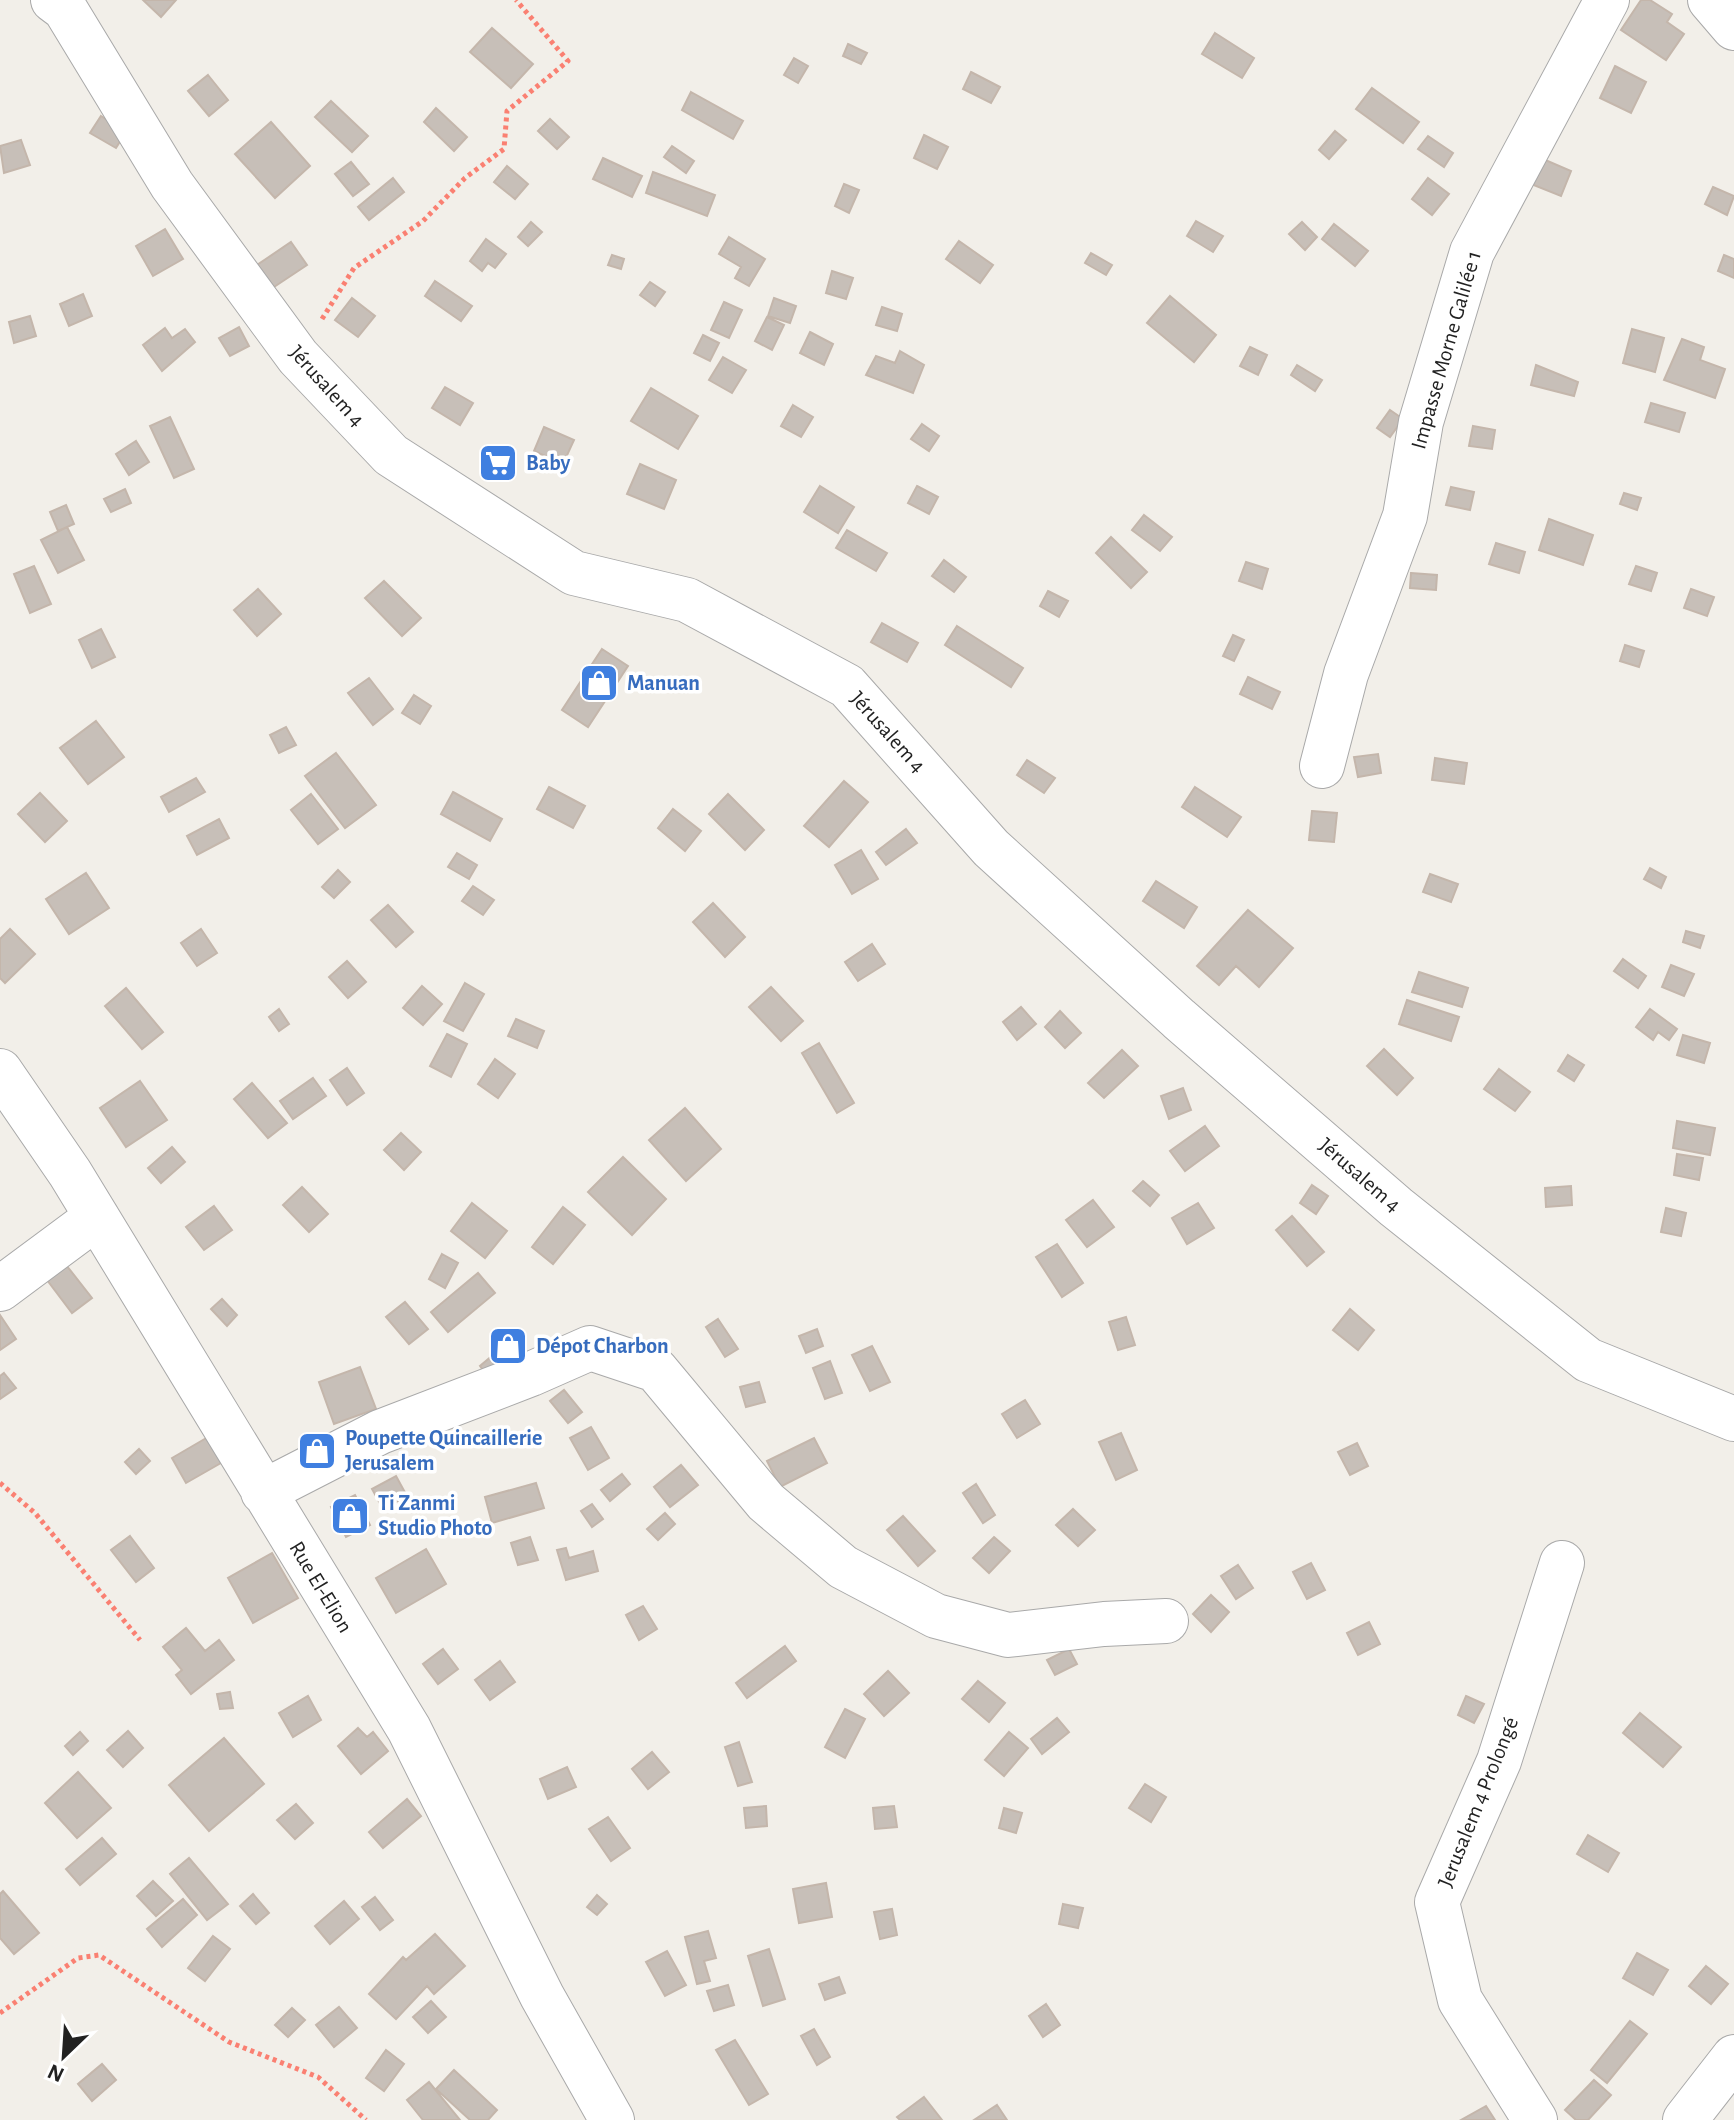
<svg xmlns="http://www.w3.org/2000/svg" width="1734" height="2120" font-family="'Alegreya Sans',sans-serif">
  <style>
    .building { fill: #c7bfb8; stroke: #c4b6ab; stroke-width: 2 }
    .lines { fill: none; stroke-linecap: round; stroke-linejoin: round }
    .minor-casing { stroke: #a9a9a9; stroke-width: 46 }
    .path { stroke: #fa8072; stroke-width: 5; stroke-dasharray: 4 4; stroke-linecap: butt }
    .minor { stroke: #fff; stroke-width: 44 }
    .labels { text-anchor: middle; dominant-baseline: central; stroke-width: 7; stroke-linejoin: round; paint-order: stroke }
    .street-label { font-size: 22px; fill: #222; stroke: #fff }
    .shop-label { font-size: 22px; font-weight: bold; fill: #366cbe; stroke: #fff; text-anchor: start }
  </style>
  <rect width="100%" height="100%" fill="#f2efe9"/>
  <path class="building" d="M143 0H176L161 17Z
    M1641 0H1650L1672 14 1667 22 1684 34 1666 60 1621 30Z
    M492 28 533 64 511 88 470 52Z
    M1215 33 1254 58 1242 78 1202 54Z
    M848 44 867 53 861 64 843 56Z
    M794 58 808 66 798 83 784 75Z
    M1615 66 1646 82 1631 113 1600 98Z
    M971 72 1000 87 991 103 963 89Z
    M208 75 228 100 209 116 188 91Z
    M1372 88 1419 122 1403 143 1356 109Z
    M691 92 743 121 733 139 682 110Z
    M331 101 368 136 352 152 315 117Z
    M436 108 467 137 454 151 424 122Z
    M101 116 126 132 116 148 90 133Z
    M550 119 569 137 557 149 538 131Z
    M271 122 310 166 275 198 235 154Z
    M1335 131 1346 140 1329 159 1319 150Z
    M924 135 948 147 937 169 914 158Z
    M1428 136 1453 153 1444 167 1418 149Z
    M21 140 30 165 4 173 0 146Z
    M672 146 694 161 686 173 664 157Z
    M1536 156 1571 171 1561 196 1526 182Z
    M603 158 642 176 632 197 593 179Z
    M351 162 369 184 353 196 335 174Z
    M507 166 528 184 515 199 494 182Z
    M653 172 715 195 707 216 646 193Z
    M393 178 404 192 369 220 358 207Z
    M1428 178 1449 194 1432 215 1412 199Z
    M844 184 859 190 849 213 835 206Z
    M1713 187 1734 196 1727 215 1705 204Z
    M1196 221 1223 236 1213 252 1187 236Z
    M531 222 542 232 528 246 518 237Z
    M1302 222 1317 237 1305 250 1289 234Z
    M1334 224 1368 251 1355 266 1322 239Z
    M165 229 183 259 153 276 136 246Z
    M729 237 765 259 749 286 735 278 741 267 719 254Z
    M486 239 506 254 495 268 488 263 482 271 470 261Z
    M959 241 993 265 980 283 946 259Z
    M291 242 307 265 274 287 257 265Z
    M1091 253 1112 265 1106 275 1085 263Z
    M612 255 624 259 621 269 608 265Z
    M1724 255 1734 259V278L1718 271Z
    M832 271 853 278 846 299 826 293Z
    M435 281 472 306 461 321 425 296Z
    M650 282 665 292 655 306 640 295Z
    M83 294 92 316 69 326 60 304Z
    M1170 296 1216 335 1194 362 1147 323Z
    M352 298 375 316 358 337 335 320Z
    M774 298 796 306 790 323 768 316Z
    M724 302 742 310 729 338 711 330Z
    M882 307 902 314 897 331 876 325Z
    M30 316 36 336 14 343 9 322Z
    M767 317 784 325 772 350 755 341Z
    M239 327 249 346 230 356 219 338Z
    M165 328 172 338 185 329 195 342 162 371 143 345Z
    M1632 329 1664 338 1655 372 1623 363Z
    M810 332 833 344 824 365 800 353Z
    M703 335 719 343 710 361 694 353Z
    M1682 339 1704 347 1700 360 1725 369 1715 398 1664 380Z
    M1250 347 1267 355 1258 375 1240 366Z
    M900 351 924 365 913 393 866 375 876 356 895 363Z
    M723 357 746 370 732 393 709 380Z
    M1297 365 1322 380 1315 391 1291 375Z
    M1536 365 1578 382 1574 396 1531 385Z
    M445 387 473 403 460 425 432 408Z
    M651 388 698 416 678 449 631 421Z
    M1651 403 1685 413 1679 432 1645 422Z
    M793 405 813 417 801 437 781 426Z
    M1390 410 1403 419 1390 437 1377 428Z
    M170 417 194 469 174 478 150 426Z
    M922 424 939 436 929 451 911 439Z
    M1473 426 1495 430 1492 449 1469 446Z
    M544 427 574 440 563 464 534 451Z
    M136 441 149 462 129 475 116 454Z
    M492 449 512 460 502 479 481 468Z
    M640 464 676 480 664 509 627 494Z
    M820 486 854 507 838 533 804 512Z
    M917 486 938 497 929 514 908 503Z
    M1451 487 1474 492 1470 510 1446 505Z
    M125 489 131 503 111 512 104 499Z
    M1624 493 1641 498 1637 510 1620 504Z
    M66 505 74 524 58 531 50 512Z
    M1144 515 1172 537 1160 551 1132 530Z
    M1549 519 1593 535 1583 565 1539 550Z
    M67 527 84 560 58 573 41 540Z
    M847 530 887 553 876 571 836 548Z
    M1111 537 1147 572 1131 588 1096 553Z
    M1496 543 1525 552 1519 573 1489 564Z
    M944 560 966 577 954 592 932 576Z
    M1246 562 1268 569 1262 589 1239 581Z
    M34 566 51 604 30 613 14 574Z
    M1636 566 1657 573 1651 591 1629 584Z
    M1411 573 1437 575 1436 590 1410 588Z
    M384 581 421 618 402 636 365 598Z
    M258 589 281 614 257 636 234 610Z
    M1691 589 1714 597 1707 616 1684 608Z
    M1048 591 1068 601 1059 617 1040 606Z
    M882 623 918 643 907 662 871 642Z
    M957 626 1023 668 1011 687 945 645Z
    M101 629 115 657 92 668 79 640Z
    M1233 635 1244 640 1234 661 1223 656Z
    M1625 645 1644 651 1639 667 1620 661Z
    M602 649 628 666 588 727 562 710Z
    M1248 677 1280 692 1272 709 1240 694Z
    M369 678 393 709 373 725 348 693Z
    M414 695 431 706 420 724 402 713Z
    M96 721 124 757 88 784 60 748Z
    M286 727 296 745 279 753 270 735Z
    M336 753 376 805 345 828 305 776Z
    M1378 754 1381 773 1358 777 1354 757Z
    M1435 758 1467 763 1464 784 1432 780Z
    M1027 760 1055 778 1044 793 1017 775Z
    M196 778 205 792 169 812 161 797Z
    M844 781 868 802 829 847 804 826Z
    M549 787 585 806 573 828 537 809Z
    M1195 787 1241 817 1227 837 1182 807Z
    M453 792 502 819 490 841 441 814Z
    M40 793 67 821 45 842 18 814Z
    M311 794 338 829 318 844 291 810Z
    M728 794 764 830 745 850 709 814Z
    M673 809 701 831 685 851 658 828Z
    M1312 811 1337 813 1334 842 1309 840Z
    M219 819 229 838 197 855 187 836Z
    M906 829 917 843 886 865 876 852Z
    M861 850 878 879 852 894 835 865Z
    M457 853 477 865 469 879 448 867Z
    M1650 868 1666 877 1661 888 1644 879Z
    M338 870 350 882 334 898 322 887Z
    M86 873 109 908 69 934 46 899Z
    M1430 874 1458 884 1451 902 1423 892Z
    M1156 881 1197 907 1184 928 1143 901Z
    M473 886 494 900 483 915 462 901Z
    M713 903 745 937 725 957 693 922Z
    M388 905 413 932 396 947 371 920Z
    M1248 910 1293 948 1259 987 1236 966 1219 985 1197 966Z
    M10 929 35 954 5 983 0 978V939Z
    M201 929 217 953 197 966 181 943Z
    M1686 931 1704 936 1700 948 1683 942Z
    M872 944 885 964 858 981 845 962Z
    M1623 959 1646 976 1638 988 1614 971Z
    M347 961 366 982 348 998 329 977Z
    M1671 965 1694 974 1684 996 1662 987Z
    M1419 972 1468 988 1462 1007 1412 992Z
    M465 983 484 994 463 1031 444 1021Z
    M422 986 442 1004 423 1025 403 1008Z
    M771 987 803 1021 781 1041 749 1007Z
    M126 988 163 1032 142 1049 105 1006Z
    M1407 1000 1459 1017 1451 1041 1399 1024Z
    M1021 1007 1036 1024 1017 1040 1003 1022Z
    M279 1009 289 1024 279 1031 269 1017Z
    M1650 1009 1677 1029 1669 1040 1658 1032 1653 1040 1636 1027Z
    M1060 1011 1081 1033 1065 1048 1045 1027Z
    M516 1019 544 1031 537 1048 508 1036Z
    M447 1034 467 1044 451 1077 430 1066Z
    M1683 1035 1710 1043 1704 1063 1677 1055Z
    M819 1043 854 1103 837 1113 802 1053Z
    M1384 1049 1413 1078 1397 1095 1367 1066Z
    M1122 1050 1138 1066 1104 1098 1088 1083Z
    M1568 1055 1584 1065 1574 1081 1558 1071Z
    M495 1059 515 1074 498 1098 478 1084Z
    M347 1068 364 1093 347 1105 330 1080Z
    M1499 1069 1530 1092 1515 1111 1484 1089Z
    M313 1078 326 1096 293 1119 280 1101Z
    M140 1081 167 1120 126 1147 100 1108Z
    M252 1083 287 1123 268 1138 234 1099Z
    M1183 1088 1191 1110 1169 1119 1161 1096Z
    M685 1108 721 1149 686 1181 649 1140Z
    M1677 1121 1715 1128 1710 1155 1673 1148Z
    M1205 1126 1219 1146 1185 1171 1170 1151Z
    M401 1133 421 1152 404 1170 384 1150Z
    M172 1147 185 1162 161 1183 148 1168Z
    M1677 1154 1703 1158 1699 1180 1674 1175Z
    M623 1157 666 1199 632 1235 588 1192Z
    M1143 1181 1159 1195 1150 1206 1133 1191Z
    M1312 1185 1328 1196 1316 1214 1300 1203Z
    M1571 1186 1572 1205 1546 1207 1545 1188Z
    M302 1187 328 1214 309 1232 283 1205Z
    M1093 1200 1114 1227 1087 1247 1066 1220Z
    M472 1203 507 1231 485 1258 451 1231Z
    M1198 1203 1214 1228 1187 1244 1172 1218Z
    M214 1206 232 1230 204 1250 186 1227Z
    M563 1207 585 1225 553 1264 532 1247Z
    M1666 1208 1686 1213 1681 1236 1661 1232Z
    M1292 1216 1324 1252 1307 1266 1276 1230Z
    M1057 1244 1083 1283 1062 1297 1036 1257Z
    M442 1254 458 1263 445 1288 429 1279Z
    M63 1261 92 1298 72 1313 44 1276Z
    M478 1273 495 1293 448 1332 431 1312Z
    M222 1299 237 1315 227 1326 211 1309Z
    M405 1302 428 1329 409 1344 386 1317Z
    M1350 1309 1374 1330 1358 1350 1333 1330Z
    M0 1315 16 1339 0 1350Z
    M1126 1317 1135 1345 1118 1350 1109 1322Z
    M718 1319 738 1349 725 1357 706 1327Z
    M817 1329 823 1346 806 1353 799 1336Z
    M872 1346 890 1382 870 1391 852 1355Z
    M499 1350 511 1365 491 1381 480 1366Z
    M830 1361 842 1393 825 1399 813 1368Z
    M360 1367 376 1409 334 1424 319 1382Z
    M4 1373 16 1388 0 1399V1376Z
    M759 1382 765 1402 746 1407 740 1387Z
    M564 1390 582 1412 568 1423 550 1401Z
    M1025 1400 1040 1424 1017 1438 1002 1414Z
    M591 1427 609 1458 588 1470 570 1438Z
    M220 1430 235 1455 186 1483 172 1458Z
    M1121 1433 1137 1470 1116 1480 1099 1442Z
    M814 1438 827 1463 780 1487 767 1461Z
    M1357 1443 1368 1466 1350 1475 1338 1452Z
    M139 1449 150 1461 136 1474 125 1462Z
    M681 1465 698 1485 670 1507 654 1487Z
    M622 1474 630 1484 610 1501 601 1490Z
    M396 1476 407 1496 383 1509 372 1489Z
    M536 1483 544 1508 492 1523 485 1497Z
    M976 1484 995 1515 983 1523 963 1493Z
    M355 1495 370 1525 346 1537 331 1507Z
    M592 1504 603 1519 592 1527 581 1511Z
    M1073 1509 1095 1530 1078 1546 1056 1525Z
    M665 1513 675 1524 658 1540 647 1529Z
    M903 1516 935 1551 918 1566 887 1530Z
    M130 1536 154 1568 136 1582 111 1550Z
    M530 1537 538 1560 518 1565 511 1543Z
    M994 1537 1010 1551 989 1573 973 1558Z
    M566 1548 569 1558 593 1551 598 1571 566 1580 557 1550Z
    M426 1549 446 1584 396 1613 376 1578Z
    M272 1553 298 1598 253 1623 228 1578Z
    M1311 1563 1325 1590 1307 1599 1293 1572Z
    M1238 1565 1253 1588 1236 1599 1221 1576Z
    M1211 1595 1229 1612 1211 1632 1193 1614Z
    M643 1606 657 1629 639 1640 626 1615Z
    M1369 1622 1380 1644 1358 1655 1347 1633Z
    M186 1628 205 1651 219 1640 234 1660 191 1694 176 1675 182 1670 163 1647Z
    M785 1646 796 1661 747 1698 736 1683Z
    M443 1649 458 1669 438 1684 423 1664Z
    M1069 1649 1077 1664 1055 1675 1047 1660Z
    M500 1661 515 1682 490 1700 475 1680Z
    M888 1671 909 1693 884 1716 864 1694Z
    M978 1681 1005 1703 989 1722 962 1699Z
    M230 1692 233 1708 220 1709 217 1694Z
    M308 1696 321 1720 293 1737 279 1713Z
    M1466 1696 1484 1704 1474 1723 1458 1715Z
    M845 1709 865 1719 845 1758 825 1747Z
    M1640 1713 1681 1747 1663 1767 1623 1733Z
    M1057 1718 1069 1732 1042 1754 1031 1739Z
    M358 1728 367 1737 373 1732 388 1751 361 1774 338 1746Z
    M128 1731 143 1748 123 1767 107 1750Z
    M80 1732 88 1741 73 1755 65 1746Z
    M1009 1732 1028 1748 1004 1776 985 1760Z
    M224 1738 264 1784 209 1831 169 1785Z
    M739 1742 752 1782 738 1786 725 1747Z
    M652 1752 669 1772 648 1789 632 1769Z
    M567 1767 576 1787 548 1799 540 1779Z
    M78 1772 111 1808 77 1838 45 1803Z
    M1145 1784 1166 1797 1151 1822 1129 1808Z
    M407 1799 421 1816 383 1848 369 1832Z
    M296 1804 313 1823 295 1839 277 1820Z
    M766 1806 767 1826 746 1828 744 1808Z
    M894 1806 897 1827 875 1829 873 1808Z
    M1004 1808 1022 1813 1016 1833 999 1828Z
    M608 1817 630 1848 611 1861 589 1829Z
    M1588 1835 1619 1853 1608 1872 1577 1854Z
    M102 1838 116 1854 80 1885 66 1869Z
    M189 1858 228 1904 207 1920 170 1874Z
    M153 1881 173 1901 156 1916 137 1896Z
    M826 1883 832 1917 799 1923 793 1889Z
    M3 1891 39 1933 14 1954 0 1938V1894Z
    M253 1894 269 1913 256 1924 240 1906Z
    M597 1895 607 1904 597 1915 587 1907Z
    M375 1897 393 1920 380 1930 362 1907Z
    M183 1899 197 1915 162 1947 147 1929Z
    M344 1901 359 1919 330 1944 315 1926Z
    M1063 1904 1083 1908 1078 1928 1059 1924Z
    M892 1909 897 1935 880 1939 874 1912Z
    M708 1931 716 1958 704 1961 710 1981 697 1984 685 1937Z
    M435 1934 465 1966 434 1994 427 1986 396 2019 369 1994 403 1957 406 1960Z
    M213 1936 230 1949 205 1981 188 1968Z
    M769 1949 785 1999 763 2006 748 1956Z
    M667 1951 686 1985 665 1996 646 1962Z
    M1637 1953 1668 1970 1653 1995 1623 1978Z
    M1706 1966 1728 1984 1711 2004 1689 1986Z
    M839 1977 845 1993 825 2000 819 1984Z
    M728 1985 734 2005 714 2011 707 1991Z
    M431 2001 446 2017 428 2033 413 2017Z
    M1046 2004 1060 2025 1043 2037 1029 2016Z
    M339 2007 357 2028 334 2047 316 2025Z
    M292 2008 305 2020 288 2037 275 2025Z
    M1630 2021 1647 2034 1607 2083 1591 2070Z
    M814 2029 830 2057 817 2065 801 2036Z
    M735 2040 768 2094 749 2105 716 2050Z
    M386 2050 404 2064 384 2091 366 2078Z
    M102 2064 116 2080 92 2101 78 2084Z
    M454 2070 497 2110 488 2120H470L436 2089Z
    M1594 2080 1611 2095 1588 2120H1576L1565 2110Z
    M429 2082 460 2120H423L407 2100Z
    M924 2097 942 2120H900L897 2117Z
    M997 2105 1007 2120H974Z
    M1486 2106 1495 2120H1461Z"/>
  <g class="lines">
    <defs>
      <path id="minor" d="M53 0 65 9 172 185 298 357 391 455 574 573 687 600 847 686 991 848 1179 1019 1396 1207 1588 1360 1734 1419
        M1710 0 1734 28
        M1322 766 1346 674 1405 516 1421 422 1472 252 1607 0
        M0 1071 70 1173 409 1729 542 1996 612 2120
        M0 1289 97 1217
        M263 1492 380 1432 531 1374 590 1348 656 1370 766 1502 843 1567 936 1616 1008 1635 1104 1624 1166 1621
        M1535 2120 1460 2000 1437 1902 1499 1761 1562 1563
        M1685 2120 1734 2057"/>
    </defs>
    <use href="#minor" class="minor-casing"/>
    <path class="path" d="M322 319 354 268 423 221 465 178 504 149 507 111 568 61 516 0
      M0 1483 35 1513 140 1640
      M0 2013 78 1958 99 1955 229 2042 318 2077 366 2120"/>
    <use href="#minor" class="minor"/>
  </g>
  <defs>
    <symbol id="supermarket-square" viewBox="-11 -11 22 22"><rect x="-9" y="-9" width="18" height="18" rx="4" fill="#3f7fe0" stroke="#fff"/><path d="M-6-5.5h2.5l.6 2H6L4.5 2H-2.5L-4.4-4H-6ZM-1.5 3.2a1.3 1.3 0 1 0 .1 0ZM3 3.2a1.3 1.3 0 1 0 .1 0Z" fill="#fff"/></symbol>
    <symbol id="shop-square" viewBox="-11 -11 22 22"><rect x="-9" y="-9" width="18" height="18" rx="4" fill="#3f7fe0" stroke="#fff"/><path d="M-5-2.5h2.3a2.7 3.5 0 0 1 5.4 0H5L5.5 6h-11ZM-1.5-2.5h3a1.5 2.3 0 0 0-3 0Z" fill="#fff"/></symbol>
  </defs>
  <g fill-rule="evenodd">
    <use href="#supermarket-square" x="476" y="441" width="44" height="44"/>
    <use href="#shop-square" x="577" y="661" width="44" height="44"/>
    <use href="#shop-square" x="486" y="1324" width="44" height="44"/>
    <use href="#shop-square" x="295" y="1429" width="44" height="44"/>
    <use href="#shop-square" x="328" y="1494" width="44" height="44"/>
  </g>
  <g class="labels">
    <g class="street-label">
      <text transform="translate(1446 350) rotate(-74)">Impasse Morne Galilée 1</text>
      <text transform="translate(327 386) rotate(48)">Jérusalem 4</text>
      <text transform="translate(888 732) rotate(48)">Jérusalem 4</text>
      <text transform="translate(1360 1175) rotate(41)">Jérusalem 4</text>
      <text transform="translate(321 1587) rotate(59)">Rue El-Elion</text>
      <text transform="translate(1478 1802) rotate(-68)">Jerusalem 4 Prolongé</text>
    </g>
    <g class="shop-label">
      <text x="526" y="463">Baby</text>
      <text x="627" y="683">Manuan</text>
      <text x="536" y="1346">Dépot Charbon</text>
      <text x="345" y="1438">Poupette Quincaillerie<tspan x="345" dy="25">Jerusalem</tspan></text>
      <text x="378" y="1503">Ti Zanmi<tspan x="378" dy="25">Studio Photo</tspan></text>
    </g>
  </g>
  <g transform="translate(64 2056) rotate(205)" stroke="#ffffff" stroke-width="6" paint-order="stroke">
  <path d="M0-6L14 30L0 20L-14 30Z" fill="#222222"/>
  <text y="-12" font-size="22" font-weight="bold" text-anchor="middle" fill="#222222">N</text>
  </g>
</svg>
